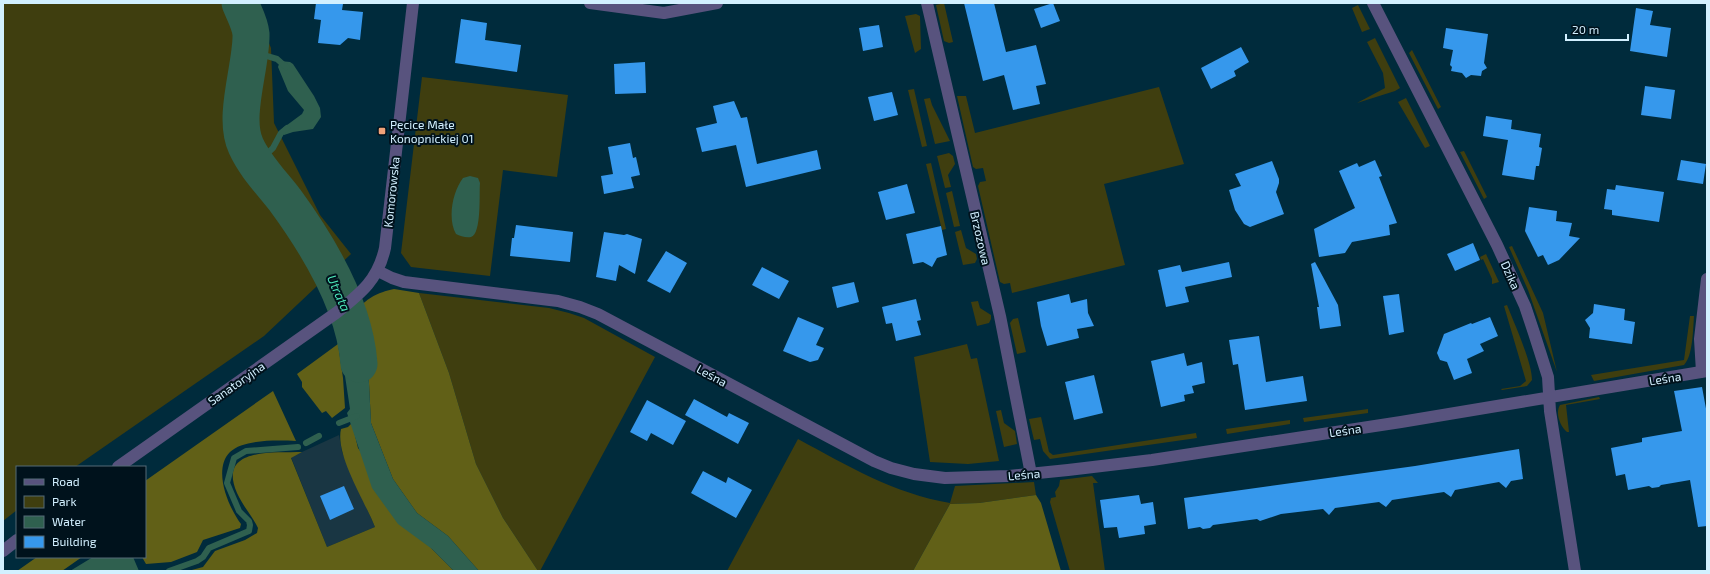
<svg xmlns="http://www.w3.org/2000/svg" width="1710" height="574" font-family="'Exo 2',sans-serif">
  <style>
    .built { fill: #193643 }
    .green { fill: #3f3e0f }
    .forest { fill: #616017 }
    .water { fill: #2f604f }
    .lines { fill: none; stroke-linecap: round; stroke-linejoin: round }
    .stream { stroke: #2f604f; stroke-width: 6 }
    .river { stroke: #2f604f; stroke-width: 37 }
    .building { fill: #3698ec }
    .minor { stroke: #58537e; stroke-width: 12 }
    .poi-dot { fill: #f0a279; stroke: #00121c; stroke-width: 1.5 }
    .labels { text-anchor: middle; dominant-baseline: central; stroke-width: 4; stroke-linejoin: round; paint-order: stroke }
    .poi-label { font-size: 12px; fill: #d2f0ff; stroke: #00121c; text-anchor: start }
    .street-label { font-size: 12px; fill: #d2f0ff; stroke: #00121c }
    .water-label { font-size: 13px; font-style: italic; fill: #4ce9ba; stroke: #00121c }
  </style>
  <rect width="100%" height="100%" fill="#002b3c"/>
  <path class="built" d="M339 435 342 452 375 527 327 547 291 457Z"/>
  <path class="green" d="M3 3H253L271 48 274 123 320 215 351 254 264 336 75 467H17V510L3 521Z
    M944 3 953 42 949 43 944 41 936 5Z
    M1358 5 1370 29 1362 32 1352 8Z
    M916 14 920 16 921 49 915 53 905 16Z
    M1375 38 1400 88 1395 91 1357 103 1385 88 1383 73 1367 42Z
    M1412 50 1441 107 1438 109 1409 53Z
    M422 77 568 95 557 177 503 170 490 276 411 267 401 253Z
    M1159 87 1184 164 1104 184 1125 265 1012 293 1010 283 1004 284 1000 282 978 186 980 182 986 181 983 168 976 169 973 167 957 96H966L975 133Z
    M914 89 927 146 922 147 908 90Z
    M930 98 932 105 950 141 935 144 924 99Z
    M1406 98 1430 146 1425 148 1398 102Z
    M1464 151 1487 197 1484 199 1460 152Z
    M949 153 953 156 955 164 948 175 951 187 945 188 937 156Z
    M931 163 946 229 942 230 926 164Z
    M952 191 960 226 954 227 946 193Z
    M961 230 966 248 976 254 977 259 975 263 963 265 955 232Z
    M1512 246 1543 313 1557 372 1528 290 1509 247Z
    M1486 254 1499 282 1492 284V279L1483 259 1481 260 1480 257Z
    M419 293 549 308 569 313 584 318 655 357 540 571H538L503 518 476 464 449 373Z
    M978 301 980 308 991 315V319L989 323 977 326 971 302Z
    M1507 305C1514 323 1532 362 1532 380L1527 386 1502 390 1501 389 1520 386 1526 381 1504 306Z
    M1690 316H1694C1693 329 1693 356 1684 365L1594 381 1591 375 1684 360Z
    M1018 318 1026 352 1017 354 1010 323 1013 319Z
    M967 344 971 359 977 358 999 461 968 464 930 462 914 357Z
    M1599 397 1600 399 1566 405 1569 432H1567C1560 426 1555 413 1560 405Z
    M1368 409V413L1304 422 1303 418Z
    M1001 410 1004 423 1015 431 1017 444 1004 447 996 411Z
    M1041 417 1049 452 1053 455 1196 433 1197 438 1050 459 1043 451 1040 439 1034 440 1029 419Z
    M1290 420V424L1227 434 1226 429Z
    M798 439C846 465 895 494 950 503L955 486 1034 482 1036 495 979 503 950 504 913 571H727Z
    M1092 476 1098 483H1093L1105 571H1070L1050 502 1051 498 1056 497 1055 492 1059 486 1060 480Z"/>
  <path class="forest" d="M394 289 419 293 449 373 476 464 503 518 538 571H479L448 536 417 513 393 479 371 423 366 325 357 309C370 297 376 293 394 289Z
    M338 344 343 378 345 408 332 418 326 411 322 413 302 387V382L297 374Z
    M273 391 296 441C279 440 243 439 230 452 212 470 229 508 241 524L240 528 203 540 197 552 171 562 146 564 142 557H145V481Z
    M352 423 358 448 432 549 454 571H188L203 567 215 551 245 540 257 533 258 528C252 516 243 506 237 493 217 447 273 453 302 452L291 458 327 547 375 527C365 501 335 455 341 429L348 427Z
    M1036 495 1041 503 1061 571H913L950 504 979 503Z
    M37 557H82L62 571H17Z"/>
  <path class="water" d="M280 61 290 62 293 64 314 96 320 108 321 117 313 129 293 132 284 135 281 133 283 128 302 114 304 110 288 91 278 67Z
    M470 176 478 178 480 183C479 192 482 234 471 237 466 238 460 236 456 234 447 218 453 191 463 178Z
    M357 309 366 325 371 423 393 479 417 513 448 536 479 571H454L432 549 398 524 372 488 347 413 350 409 345 376V335L340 321Z
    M93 557H133L139 571H70Z"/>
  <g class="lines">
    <path class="stream" d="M250 51 277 59 286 67
      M256 164 273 148 281 133 287 128
      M339 423 357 416
      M306 443 319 436
      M169 571 197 561 203 557 209 548 249 531 250 525 249 521 239 511 227 483 234 458 246 451 298 447"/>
    <path class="river" d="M240 3C244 13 250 23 251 34 252 65 232 117 246 146 255 166 271 182 285 200 318 245 355 307 359 364"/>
  </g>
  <path class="building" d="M316 3 343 4 342 10 363 12 360 40 348 38 340 45 318 43 321 20 314 19Z
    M964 3H994L1006 52 1036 45 1046 84 1036 86 1040 104 1013 110 1004 75 983 81Z
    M1053 3 1060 21 1041 28 1034 9Z
    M1636 8 1653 11 1650 25 1671 28 1667 57 1630 51Z
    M461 19 487 23 485 40 521 45 517 72 455 63Z
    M879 25 883 47 863 51 859 28Z
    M1446 28 1488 34 1484 63 1487 68 1482 71 1481 76 1471 75 1466 78 1462 73 1451 71 1452 67 1450 65 1453 50 1443 48Z
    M1241 47 1249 62 1234 71 1236 76 1211 89 1201 68Z
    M645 62 646 93 615 94 614 64Z
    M1645 86 1675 90 1671 119 1641 115Z
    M892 92 898 115 874 121 868 97Z
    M734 101 741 118 747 117 757 164 817 150 821 169 746 187 736 145 702 152 696 128 717 123 713 106Z
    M1486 116 1512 120 1511 129 1541 134 1539 147 1542 148 1539 166H1536L1534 180 1502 175 1508 140 1483 136Z
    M630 143 633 158 636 157 640 175 631 177 634 188 604 194 601 176 613 174 608 147Z
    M1375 160 1382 176 1379 177 1397 223 1389 225 1390 235 1352 242 1345 253 1319 257 1314 229 1355 208 1339 171 1357 163 1359 167Z
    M1681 160 1706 164 1703 184 1677 180Z
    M1272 161 1279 179V183L1276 192 1284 214 1250 227 1244 224 1235 210 1229 190 1241 186 1235 174Z
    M907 184 915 213 886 220 878 192Z
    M1616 185 1664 192 1659 222 1612 215V210L1604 209 1607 189 1615 190Z
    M1529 207 1557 211 1556 221 1572 223 1569 236 1580 238 1559 260 1548 265 1543 255 1538 257 1525 231Z
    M516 225 573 232 570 262 510 256 512 238H514Z
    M941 226 947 255 937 258 932 267 923 262 913 264 906 234Z
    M604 232 624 235 627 234 642 239 635 274 619 265 616 281 596 277Z
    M1473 243 1480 260 1455 271 1447 254Z
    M666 251 687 263 670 293 647 281Z
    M1229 262 1232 277 1185 287 1189 302 1166 307 1158 270 1180 265 1182 272Z
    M1315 262 1338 305 1341 326 1320 329 1317 307H1319L1311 264Z
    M762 267 789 281 779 299 752 285Z
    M854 282 859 302 837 308 832 287Z
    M1069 294 1071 303 1087 299 1088 313 1094 326 1077 329 1079 338 1047 346 1041 326 1037 302Z
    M1399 294 1404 332 1389 335 1383 296Z
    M916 299 921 320 917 321 921 335 896 341 892 323 886 324 882 307Z
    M1594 304 1625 309 1624 320 1635 322 1632 344 1589 338 1590 328 1585 320 1593 313Z
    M798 317 824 328 816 345 824 348 818 360 810 362 783 351Z
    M1490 317 1498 336 1480 344 1484 351 1467 359 1472 373 1454 380 1447 362 1440 360 1437 353 1444 334 1471 323 1472 324Z
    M1259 336 1266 382 1303 376 1307 401 1245 410 1238 364 1233 365 1229 340Z
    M1184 353 1187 366 1202 362 1205 383 1192 386 1194 393 1184 395 1185 401 1161 407 1151 361Z
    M1094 375 1103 413 1074 420 1065 382Z
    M1702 387 1707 414V526L1698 527 1690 480 1661 485 1659 487 1652 488 1649 486 1628 490 1625 474 1616 476 1611 448 1642 442V438L1682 431 1674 391Z
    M694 399 727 417 729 413 749 423 738 444 685 415Z
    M647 400 686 421 673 445 651 433 647 441 630 432Z
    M1519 449 1523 479 1511 481 1506 488 1499 482 1455 490 1451 497 1444 492 1392 500 1386 507 1379 502 1335 508 1329 515 1323 509 1281 514 1260 521 1257 519 1213 525 1210 528 1203 529 1200 527 1188 529 1184 498 1415 466Z
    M703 471 726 483 728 477 752 490 736 518 691 493Z
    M344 486 354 509 330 520 320 496Z
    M1139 495 1141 504 1153 502 1156 524 1144 526 1145 534 1119 538 1117 527 1104 528 1100 500Z"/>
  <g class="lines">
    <path class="minor" d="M590 3 664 13 717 3
      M927 3 1000 316 1031 474
      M1373 3 1497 245 1525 306 1534 333 1548 377 1550 411 1575 571
      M378 271 392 278 404 282 558 301 580 307 598 314 874 461 891 468 914 474 945 478 1009 476 1068 470 1152 460 1401 422 1707 371
      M1702 372 1700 339 1707 279
      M118 467 336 313C361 293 378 280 385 248L413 3
      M3 551 17 540"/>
  </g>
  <rect class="poi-dot" x="378" y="127" width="8" height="8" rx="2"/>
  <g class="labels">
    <g class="poi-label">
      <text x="390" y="124">Pęcice Małe<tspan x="390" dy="14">Konopnickiej 01</tspan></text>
    </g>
    <g class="street-label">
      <text transform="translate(391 192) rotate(-84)">Komorowska</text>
      <text transform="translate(981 238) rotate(77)">Brzozowa</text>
      <text transform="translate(1511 275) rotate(66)">Dzika</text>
      <text transform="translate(712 375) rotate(28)">Leśna</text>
      <text transform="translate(1665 378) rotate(-9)">Leśna</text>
      <text transform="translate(236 383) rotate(-35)">Sanatoryjna</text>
      <text transform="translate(1345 430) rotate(-8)">Leśna</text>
      <text transform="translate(1024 474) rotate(-5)">Leśna</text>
    </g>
    <g class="water-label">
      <text transform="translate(339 293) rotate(66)">Utrata</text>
    </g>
  </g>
  <rect width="1710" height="574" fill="none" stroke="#d2f0ff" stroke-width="8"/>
  <rect x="16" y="466" width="130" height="92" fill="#00121c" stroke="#546b77"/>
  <rect x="24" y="479" width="20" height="6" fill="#58537e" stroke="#546b77"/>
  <text x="52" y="486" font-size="12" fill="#d2f0ff">Road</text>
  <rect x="24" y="496" width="20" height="12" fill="#3f3e0f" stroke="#546b77"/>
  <text x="52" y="506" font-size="12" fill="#d2f0ff">Park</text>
  <rect x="24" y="516" width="20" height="12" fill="#2f604f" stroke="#546b77"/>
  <text x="52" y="526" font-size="12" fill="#d2f0ff">Water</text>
  <rect x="24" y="536" width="20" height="12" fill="#3698ec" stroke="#546b77"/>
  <text x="52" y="546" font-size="12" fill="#d2f0ff">Building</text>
  <path d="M1566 34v6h62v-6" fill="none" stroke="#d2f0ff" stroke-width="2"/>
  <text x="1572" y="34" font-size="12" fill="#d2f0ff" stroke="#00121c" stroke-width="3" paint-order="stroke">20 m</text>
</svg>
